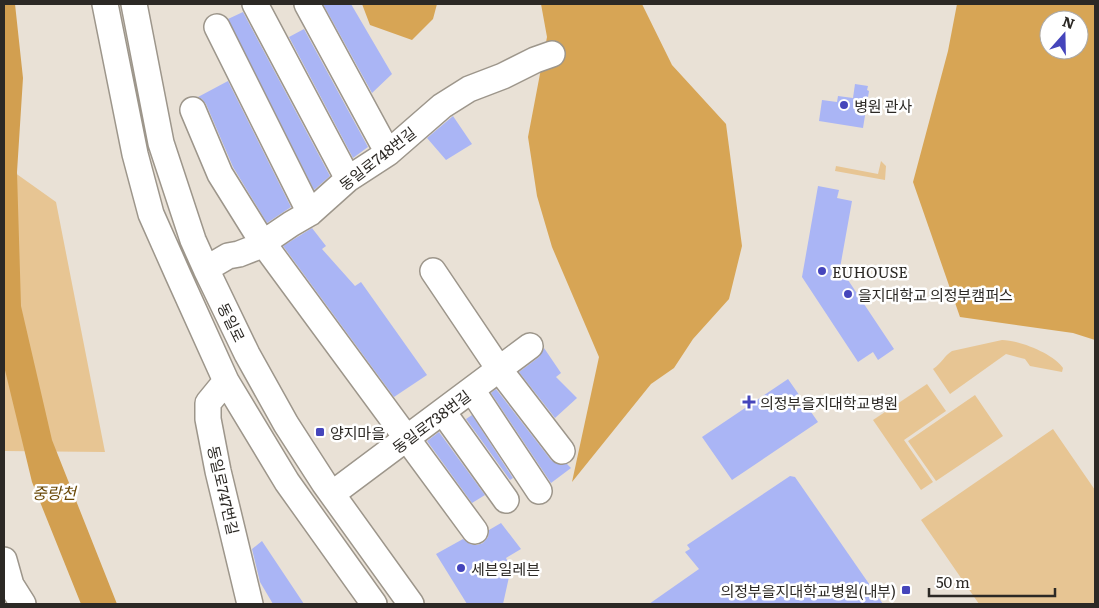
<svg xmlns="http://www.w3.org/2000/svg" width="1099" height="608" font-family="Literata,'Noto Sans KR',serif">
  <style>
    .green { fill: #e7c593 }
    .forest { fill: #d7a555; fill-rule: evenodd }
    .water { fill: #d29f50 }
    .building { fill: #aab5f5 }
    .lines { fill: none; stroke-linecap: round; stroke-linejoin: round }
    .minor-casing { stroke: #9d968b; stroke-width: 28 }
    .minor { stroke: #fff; stroke-width: 25 }
    .poi-dot { fill: #4545bb; stroke: #fff; stroke-width: 2 }
    .labels { text-anchor: middle; dominant-baseline: central; stroke-width: 5; stroke-linejoin: round; paint-order: stroke }
    .poi-label { font-size: 15px; fill: #2c2925; stroke: #fff; text-anchor: start }
    .street-label { font-size: 15px; fill: #2c2925; stroke: #fff }
    .water-label { font-size: 16px; font-style: italic; fill: #684705; stroke: #fff }
  </style>
  <rect width="100%" height="100%" fill="#e9e1d6"/>
  <path class="green" d="M881 161 886 166 885 180 835 171 836 166 878 174Z
    M4 165 56 202 105 452 4 451Z
    M1002 340C1019 340 1054 354 1063 368L1062 372 1030 366 1025 359 1006 354 950 394 933 369C942 363 944 356 952 351Z
    M927 384 946 411 904 440 933 482 921 490 873 420Z
    M975 395 1003 436 936 481 908 441Z
    M1053 429 1095 490V604H979L921 520Z"/>
  <path class="forest" d="M362 4H437L433 19 412 40 370 25Z
    M541 4H642L672 65 726 124 742 246 729 299 693 339 674 368 651 384 572 482 599 357 552 247 537 196 528 137 547 37Z
    M957 4H1095V340L1073 333 960 317 913 182 948 51ZM1049 20H1079V50H1049Z"/>
  <path class="water" d="M4 4H15L23 78 17 172 21 306 52 440 117 604H81L32 482 4 366Z"/>
  <path class="building" d="M323 4H351L392 74 372 93Z
    M243 12 330 176 314 190 228 19Z
    M304 29 368 147 353 158 289 37Z
    M228 81 291 207 267 223 233 167 206 104 202 99 198 97Z
    M855 84 868 86 867 90 869 91 863 128 819 121 822 100 837 102 838 96 853 98Z
    M453 116 472 144 446 160 427 138Z
    M818 186 839 190 837 198 852 201 840 268 894 349 878 360 873 352 858 362 802 277Z
    M312 228 326 246 322 249 355 286 361 282 427 375 394 397 283 246Z
    M544 348 561 373 556 377 577 398 555 418 519 372 539 357Z
    M788 379 818 422 732 480 702 437Z
    M496 389 551 460 557 464H567L571 468 551 483 491 393Z
    M472 415 513 478 510 480 466 419Z
    M439 432 485 495 472 503 427 441Z
    M790 476 795 477 883 604H649L699 569 685 552 690 549 687 545Z
    M501 523 521 549 506 558 511 568 503 604H467L436 554 463 539 470 544 477 545 483 543 488 537 489 530Z
    M262 541 304 604H273L260 582 252 549Z"/>
  <g class="lines">
    <defs>
      <path id="minor" d="M105 4 135 154 151 214 179 277 226 381 287 482 374 604
        M134 4 161 143 193 240 206 269 247 354 286 424 324 483 411 604
        M255 4 348 179
        M307 4 388 153
        M217 27 310 213
        M193 110 220 174 263 243 475 531
        M206 269 228 256 239 254 257 247 291 224 310 213 348 179 388 153 442 106 469 89 503 76 535 60 552 54
        M433 271 499 369 562 451
        M226 381 208 403V419L218 471 250 604
        M472 390 539 491
        M443 412 506 500
        M332 494 530 346
        M4 560 11 585 23 604"/>
    </defs>
    <use href="#minor" class="minor-casing"/>
    <use href="#minor" class="minor"/>
  </g>
  <g class="poi-dot">
    <circle cx="844" cy="105" r="5"/>
    <circle cx="822" cy="271" r="5"/>
    <circle cx="848" cy="294" r="5"/>
    <path d="M746.5 394.5h5v5h5v5h-5v5h-5v-5h-5v-5h5z"/>
    <rect x="315" y="427" width="10" height="10" rx="2.5"/>
    <circle cx="461" cy="568" r="5"/>
    <rect x="901" y="585" width="10" height="10" rx="2.5"/>
  </g>
  <g class="labels">
    <g class="poi-label">
      <text x="854" y="105">병원 관사</text>
      <text x="832" y="271">EUHOUSE</text>
      <text x="858" y="294">을지대학교 의정부캠퍼스</text>
      <text x="760" y="402">의정부을지대학교병원</text>
      <text x="330" y="432">양지마을</text>
      <text x="471" y="568">세븐일레븐</text>
      <text x="896" y="590" text-anchor="end">의정부을지대학교병원(내부)</text>
    </g>
    <g class="street-label">
      <text transform="translate(377 158) rotate(-38)">동일로748번길</text>
      <text transform="translate(232 322) rotate(64)">동일로</text>
      <text transform="translate(431 421) rotate(-37)">동일로738번길</text>
      <text transform="translate(224 490) rotate(77)">동일로747번길</text>
    </g>
    <g class="water-label">
      <text x="54" y="492">중랑천</text>
    </g>
  </g>
  <rect width="1099" height="608" fill="none" stroke="#2c2925" stroke-width="10"/>
  <g transform="translate(1064 35) rotate(20)"><circle r="24" fill="#ffffff" stroke="#aba9a8"/>
  <path d="M0-4L9 19L0 12L-9 19Z" fill="#4545bb"/>
  <text y="-8" font-size="14" font-weight="bold" text-anchor="middle" fill="#2c2925">N</text>
  </g>
  <path d="M929 588v8h126v-8" fill="none" stroke="#2c2925" stroke-width="2.5"/>
  <text x="936" y="588" font-size="15" fill="#2c2925" stroke="#ffffff" stroke-width="4" paint-order="stroke">50 m</text>
</svg>
